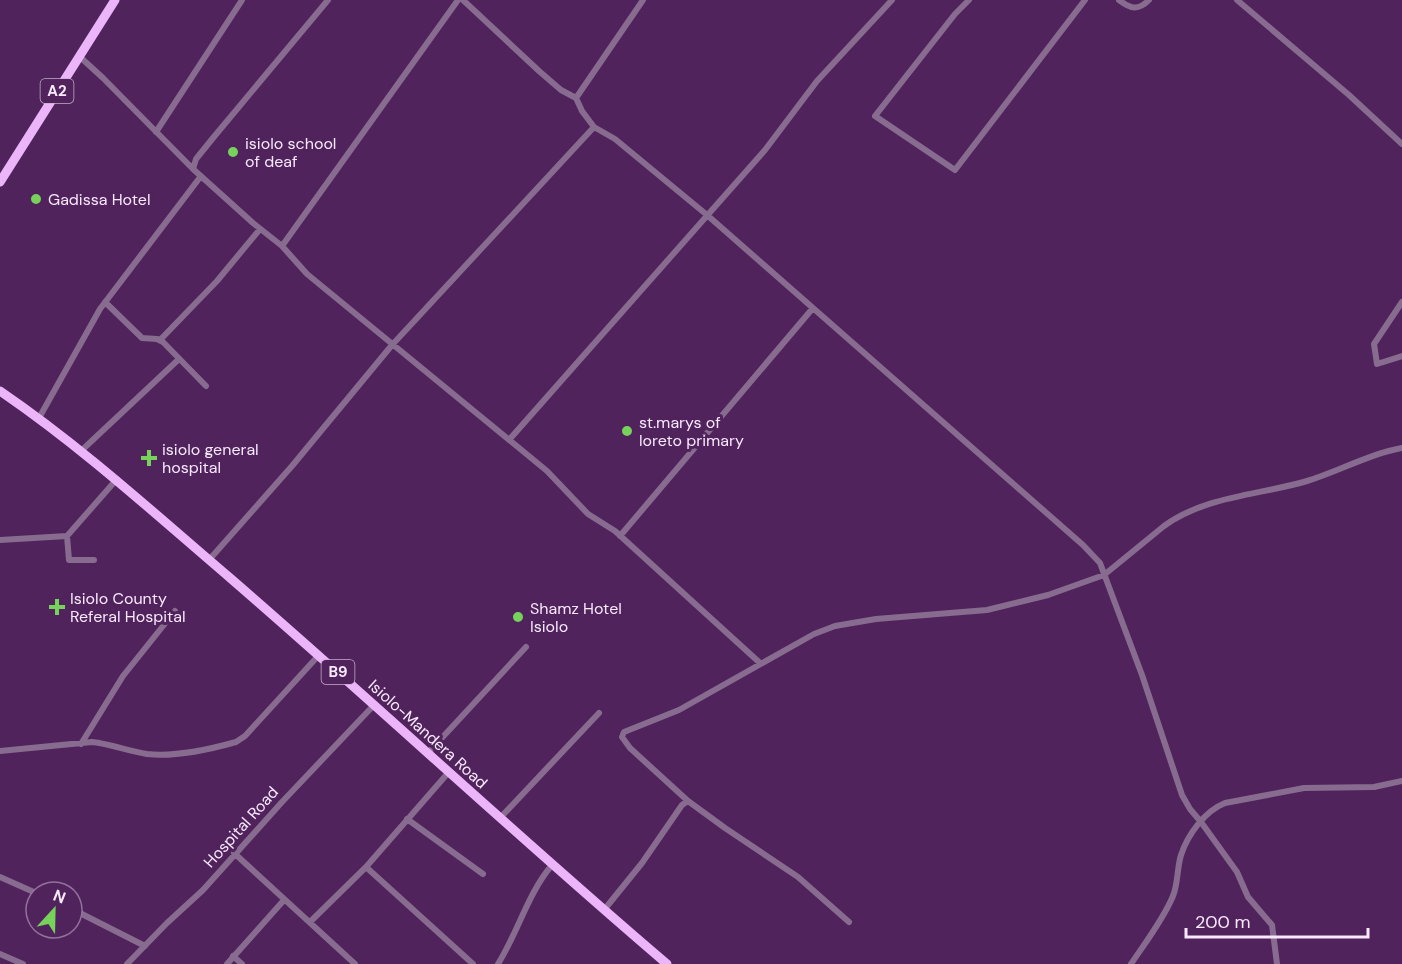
<svg xmlns="http://www.w3.org/2000/svg" width="1402" height="964" font-family="'DM Sans',sans-serif">
  <style>
    .lines { fill: none; stroke-linecap: round; stroke-linejoin: round }
    .minor { stroke: #886c8f; stroke-width: 6 }
    .highway { stroke: #ecb5fa; stroke-width: 9 }
    .poi-dot { fill: #76d25a; stroke: #50235c; stroke-width: 2 }
    .labels { text-anchor: middle; dominant-baseline: central; stroke-width: 6; stroke-linejoin: round; paint-order: stroke }
    .shield { fill: #50235c; stroke: #c6adcc; stroke-width: 1.5 }
    .shield-label { font-size: 15px; font-weight: bold; fill: #f8e8fc }
    .poi-label { font-size: 16px; fill: #f8e8fc; stroke: #50235c; text-anchor: start }
    .street-label { font-size: 16px; fill: #f8e8fc; stroke: #50235c }
  </style>
  <rect width="100%" height="100%" fill="#50235c"/>
  <g class="lines">
    <path class="minor" d="M463 0 539 71 561 90 576 98 582 111 594 127 615 139 707 215 1083 545 1100 563 1142 675 1182 795 1190 809 1201 822 1237 872 1248 897 1272 925 1277 964
      M969 0 955 14 875 116 955 170 1085 0
      M1119 0C1131 9 1138 11 1149 0
      M1237 0 1349 95 1402 144
      M79 56 103 78 193 169 253 223 282 246 307 274 547 471 588 514 615 531 760 663
      M576 98 643 0
      M156 132 242 0
      M193 169 196 159 213 138 328 0
      M282 246 458 0
      M105 302 142 338 157 339 163 342 206 386
      M1402 302 1374 344 1377 364 1402 356
      M160 340 217 281 260 229
      M39 418 100 309 201 176
      M509 440 765 150 817 81 892 0
      M81 451 179 359
      M67 536 69 560H94
      M620 536 813 308
      M0 540 67 536 117 479
      M209 560 292 466 392 345 594 127
      M81 744 123 676 175 611
      M0 751 92 742C111 744 128 751 147 754 173 757 211 749 236 742L245 736 319 655
      M427 754 526 647
      M500 818 599 713
      M407 819 483 874
      M234 853 355 964
      M366 867 473 964
      M0 877 36 893
      M72 909 145 946
      M604 910 642 863 682 805 688 801
      M310 922 366 867 448 773
      M849 922 798 877 725 828 688 801 630 748 622 737 624 732 679 710 814 634 835 626 876 619 987 610 1048 595 1104 575 1164 526C1205 496 1260 495 1307 481 1339 471 1369 454 1402 448
      M0 954 23 964
      M233 956 242 964
      M127 964 167 923 203 890 282 802 374 705
      M227 964 284 900
      M498 964C518 932 528 893 552 865
      M1131 964C1145 943 1163 920 1173 896 1178 884 1177 868 1181 855 1188 834 1205 811 1225 803L1304 788 1374 787 1402 781"/>
    <path class="highway" d="M0 182 115 0
      M0 391C82 447 154 513 229 577 376 704 519 838 667 964"/>
  </g>
  <g class="poi-dot">
    <circle cx="233" cy="152" r="6"/>
    <circle cx="36" cy="199" r="6"/>
    <circle cx="627" cy="431" r="6"/>
    <path d="M146 449h6v6h6v6h-6v6h-6v-6h-6v-6h6z"/>
    <path d="M54 598h6v6h6v6h-6v6h-6v-6h-6v-6h6z"/>
    <circle cx="518" cy="617" r="6"/>
  </g>
  <g class="labels">
    <g class="shield">
      <rect x="40.5" y="79" width="33" height="24" rx="4.5"/>
      <rect x="321.5" y="660" width="33" height="24" rx="4.5"/>
    </g>
    <g class="shield-label">
      <text x="57" y="91">A2</text>
      <text x="338" y="672">B9</text>
    </g>
    <g class="poi-label">
      <text x="245" y="143">isiolo school<tspan x="245" dy="18">of deaf</tspan></text>
      <text x="48" y="199">Gadissa Hotel</text>
      <text x="639" y="422">st.marys of<tspan x="639" dy="18">loreto primary</tspan></text>
      <text x="162" y="449">isiolo general<tspan x="162" dy="18">hospital</tspan></text>
      <text x="70" y="598">Isiolo County<tspan x="70" dy="18">Referal Hospital</tspan></text>
      <text x="530" y="608">Shamz Hotel<tspan x="530" dy="18">Isiolo</tspan></text>
    </g>
    <g class="street-label">
      <text transform="translate(428 734) rotate(42)">Isiolo-Mandera Road</text>
      <text transform="translate(241 827) rotate(-48)">Hospital Road</text>
    </g>
  </g>
  <g transform="translate(54 910) rotate(22)"><circle r="28" fill="#50235c" stroke="#93729c" stroke-width="1.5"/>
  <path d="M0-4.5L10 22L0 15L-10 22Z" fill="#76d25a"/>
  <text y="-9" font-size="16" font-weight="bold" text-anchor="middle" fill="#f8e8fc">N</text>
  </g>
  <path d="M1186 928v9h182v-9" fill="none" stroke="#f8e8fc" stroke-width="3"/>
  <text x="1195" y="928" font-size="18" fill="#f8e8fc" stroke="#50235c" stroke-width="4.5" paint-order="stroke">200 m</text>
</svg>
